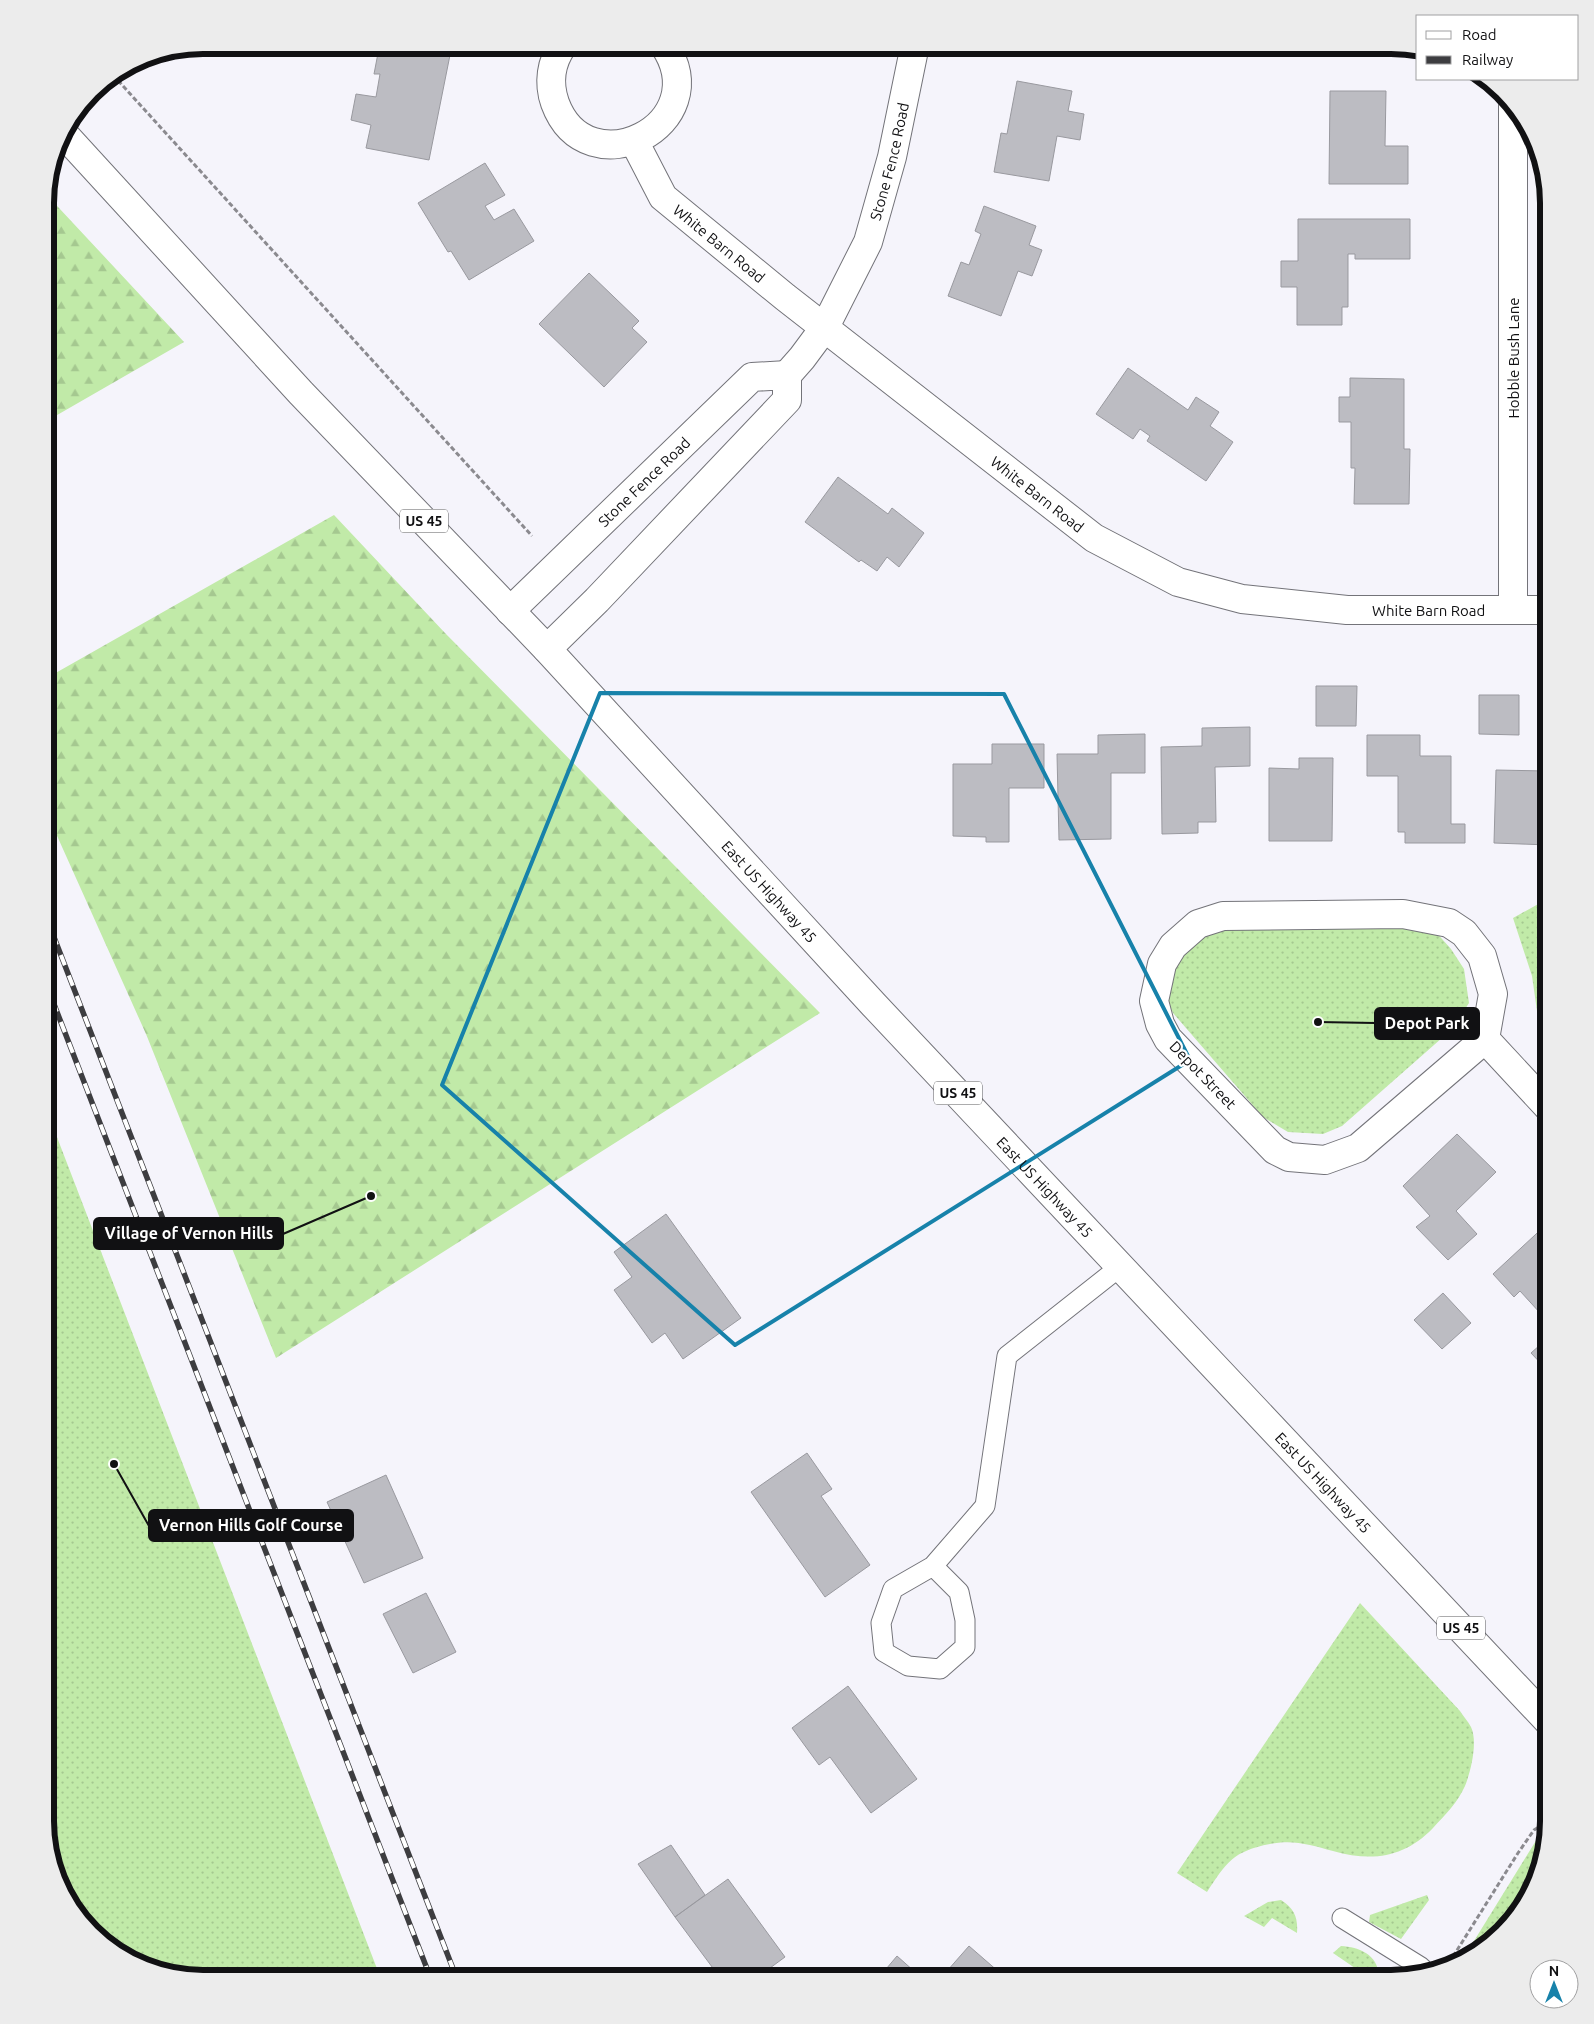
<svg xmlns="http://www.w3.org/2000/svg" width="1594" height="2024" font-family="Ubuntu,sans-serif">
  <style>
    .grass { fill: url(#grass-dots) }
    .forest { fill: url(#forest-firs) }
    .building { fill: #bcbcc2; stroke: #99999f }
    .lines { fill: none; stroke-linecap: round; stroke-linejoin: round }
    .service-casing { stroke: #737379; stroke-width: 21 }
    .minor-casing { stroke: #737379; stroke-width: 30 }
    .primary-casing { stroke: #737379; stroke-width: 30 }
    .path { stroke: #8b8a8f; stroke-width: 3; stroke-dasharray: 5 2.5; stroke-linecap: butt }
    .service { stroke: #fff; stroke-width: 19 }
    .minor { stroke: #fff; stroke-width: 28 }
    .primary { stroke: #fff; stroke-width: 28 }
    .rail-casing { stroke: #3d3d40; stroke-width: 5.5 }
    .rail { stroke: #fff; stroke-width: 4; stroke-dasharray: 11; stroke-linecap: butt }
    .marked { fill: none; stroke: #1782aa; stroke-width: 4; stroke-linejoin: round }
    .labels { text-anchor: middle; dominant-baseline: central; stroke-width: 4.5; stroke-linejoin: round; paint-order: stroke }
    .shield { fill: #fff; stroke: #58585a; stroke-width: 1 }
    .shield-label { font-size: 14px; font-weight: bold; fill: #111113 }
    .street-label { font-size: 15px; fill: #111113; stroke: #fff }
    .rim { fill: none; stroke: #111113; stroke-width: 6 }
    .leader { fill: none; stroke: #111113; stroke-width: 2 }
    .callout-dot { fill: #111113; stroke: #fff; stroke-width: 2 }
    .callout { fill: #111113; stroke: #111113; stroke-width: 2 }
    .callout-label { font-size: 16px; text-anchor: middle; font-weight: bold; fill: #fff }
  </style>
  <defs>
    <pattern id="grass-dots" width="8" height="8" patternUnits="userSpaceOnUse" patternTransform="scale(1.25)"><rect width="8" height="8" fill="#c1eaa8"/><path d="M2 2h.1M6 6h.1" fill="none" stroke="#a5c890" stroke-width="1.8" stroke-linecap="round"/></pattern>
    <pattern id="forest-firs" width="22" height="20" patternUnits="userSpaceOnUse" patternTransform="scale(1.25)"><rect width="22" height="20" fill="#c1eaa8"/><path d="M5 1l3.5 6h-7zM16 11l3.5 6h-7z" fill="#a5c890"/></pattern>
  </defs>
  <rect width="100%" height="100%" fill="#f5f4fb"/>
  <path class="grass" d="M1549 898V1077L1546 1074 1532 976 1513 918Z
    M1401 925 1434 930 1451 949 1464 969 1469 1003 1451 1030 1342 1126 1323 1134 1288 1132 1263 1117 1173 1013 1165 994 1168 971 1193 936 1223 926Z
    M45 1106 381 1979H202L124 1958 72 1909 53 1872 45 1822Z
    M1360 1603 1460 1711C1463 1716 1468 1721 1471 1727 1478 1742 1471 1771 1465 1786 1458 1802 1445 1815 1433 1828 1404 1858 1372 1862 1333 1851 1311 1845 1293 1839 1270 1844 1233 1851 1226 1863 1207 1892L1177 1873Z
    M1546 1834 1533 1891 1479 1952 1461 1962 1537 1839Z
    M1427 1895 1429 1900 1401 1939 1369 1922 1370 1915Z
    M1281 1900C1295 1909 1298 1918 1297 1933L1272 1918 1264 1927 1244 1916 1268 1902Z
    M1341 1946C1360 1947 1381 1956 1378 1979H1371L1333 1953Z"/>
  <path class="forest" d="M45 193 184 342 45 422Z
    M334 515 445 633 820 1013 276 1358 146 1034 45 809V679Z"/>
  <path class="building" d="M404 45H452L429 160 366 148 371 125 351 120 356 94 376 97 380 74H374L379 48 402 53Z
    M1017 81 1072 91 1068 111 1084 114 1080 140 1057 136 1049 181 994 172 1001 133 1007 134Z
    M1330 91H1386L1385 146H1408V184H1329Z
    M485 163 505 195 485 206 494 220 514 209 534 241 469 280 451 251 448 252 418 203Z
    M984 206 1036 226 1029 245 1042 250 1032 276 1018 271 1001 316 948 296 961 262 969 265 981 234 975 231Z
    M1298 219H1410V259H1355V254H1348V307H1342V325H1297V287H1281V261H1298Z
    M589 273 639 321 632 328 647 342 604 387 539 324Z
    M1128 368 1188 410 1196 397 1219 412 1210 426 1233 442 1206 481 1147 441 1150 436 1140 429 1133 439 1096 414Z
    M1350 378 1404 379V449H1410L1409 504H1354L1355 468H1351V422H1339V397H1350Z
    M838 477 888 514 892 508 924 533 899 567 887 557 877 571 861 560 859 562 805 522Z
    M1316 686H1357L1356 726H1316Z
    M1479 695H1519V735L1479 734Z
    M1250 727V766L1215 767 1216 822H1198V833L1162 834 1161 747 1202 746V728Z
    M1145 734V773H1111V839L1059 840 1057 754H1098V735Z
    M1367 735H1420V756H1451V824H1465V843H1405V832H1398V776H1367Z
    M992 744H1044V788H1009V842H986V837L953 836V764H992Z
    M1546 752H1549V845L1494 843 1496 770 1546 771Z
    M1299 758H1333L1332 841H1269V768L1299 769Z
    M1457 1134 1496 1172 1456 1211 1477 1234 1448 1260 1416 1227 1430 1216 1403 1186Z
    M666 1214 741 1318 683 1359 665 1333 652 1343 614 1290 632 1277 614 1252Z
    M1549 1222V1307L1541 1314 1520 1291 1514 1297 1493 1274Z
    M1443 1293 1471 1323 1442 1349 1414 1320Z
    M1549 1337V1372L1531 1353Z
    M807 1453 832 1489 821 1496 870 1565 825 1597 751 1492Z
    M386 1475 423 1558 364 1583 327 1502Z
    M426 1593 456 1652 413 1673 383 1614Z
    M848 1686 917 1779 871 1813 830 1757 819 1765 792 1728Z
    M671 1845 705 1895 675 1917 638 1864Z
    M728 1879 785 1957 755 1979H721L675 1917Z
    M969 1946 1007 1979H940Z
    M897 1956 923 1979H885L881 1975Z"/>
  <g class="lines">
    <defs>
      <path id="service" d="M933 1566 959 1592 965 1620V1647L940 1669 908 1666 884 1652 881 1623 893 1589 933 1566 985 1506 1007 1356 1121 1266
        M1342 1918 1421 1967"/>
      <g id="minor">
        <path d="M563 45C551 62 548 83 555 103 587 190 718 125 664 45"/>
        <path d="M1513 106V610"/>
        <path id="s1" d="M634 141 663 197 785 297 1094 538 1178 582 1242 599 1347 610H1549"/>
        <path id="s2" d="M787 375 802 358 825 327 868 242 892 157 915 45"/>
        <path id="s3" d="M510 611 752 377 787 375V400L597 600 547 649"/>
        <path d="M1403 914 1449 923 1464 933 1482 956 1493 994 1485 1039 1358 1148 1325 1160 1289 1157 1275 1150 1168 1039 1160 1024 1154 1001 1162 964 1173 946 1198 924 1223 916Z"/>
        <path d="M1485 1039 1549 1108"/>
      </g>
      <g id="primary">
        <path id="s4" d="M62 132 301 393 547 649 874 1005 1549 1722"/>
      </g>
    </defs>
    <use href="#service" class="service-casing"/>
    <use href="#minor" class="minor-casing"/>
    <use href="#primary" class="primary-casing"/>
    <path class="path" d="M113 75 532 536
      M1449 1963 1518 1853 1534 1830 1549 1821"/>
    <use href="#service" class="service"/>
    <use href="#minor" class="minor"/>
    <use href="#primary" class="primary"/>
    <defs>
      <path id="rail" d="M45 914 457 1979
        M45 981 431 1979"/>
    </defs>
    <use href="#rail" class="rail-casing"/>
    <use href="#rail" class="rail"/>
  </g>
  <path class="marked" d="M600 693 1004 694 1190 1060 735 1345 442 1085Z"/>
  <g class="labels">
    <g class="shield">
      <rect x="400" y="509.5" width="48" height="23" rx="4"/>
      <rect x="934" y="1081.5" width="48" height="23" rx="4"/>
      <rect x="1437" y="1616.5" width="48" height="23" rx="4"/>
    </g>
    <g class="shield-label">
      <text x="424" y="521">US 45</text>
      <text x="958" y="1093">US 45</text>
      <text x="1461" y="1628">US 45</text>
    </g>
    <g class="street-label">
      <text stroke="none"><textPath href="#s2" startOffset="240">Stone Fence Road</textPath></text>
      <text stroke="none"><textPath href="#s1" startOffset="136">White Barn Road</textPath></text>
      <text transform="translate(1513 358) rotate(-90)">Hobble Bush Lane</text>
      <text stroke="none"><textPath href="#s3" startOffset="186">Stone Fence Road</textPath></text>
      <text stroke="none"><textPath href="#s1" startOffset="541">White Barn Road</textPath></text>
      <text stroke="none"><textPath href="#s1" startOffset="961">White Barn Road</textPath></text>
      <text stroke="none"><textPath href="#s4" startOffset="1038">East US Highway 45</textPath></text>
      <text transform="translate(1203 1075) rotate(46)">Depot Street</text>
      <text stroke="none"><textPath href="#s4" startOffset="1442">East US Highway 45</textPath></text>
      <text stroke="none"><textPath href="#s4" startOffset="1848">East US Highway 45</textPath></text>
    </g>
  </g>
  <path d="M0 0H1594V2024H0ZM203 54H1391A149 149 0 0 1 1540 203V1821A149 149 0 0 1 1391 1970H203A149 149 0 0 1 54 1821V203A149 149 0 0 1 203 54Z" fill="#ececec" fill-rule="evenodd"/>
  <path class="rim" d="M203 54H1391A149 149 0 0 1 1540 203V1821A149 149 0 0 1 1391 1970H203A149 149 0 0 1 54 1821V203A149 149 0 0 1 203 54Z"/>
  <path class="leader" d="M1318 1022L1375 1023M371 1196L283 1234M114 1464L149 1526"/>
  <g class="callout-dot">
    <circle cx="1318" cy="1022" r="5"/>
    <circle cx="371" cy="1196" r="5"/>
    <circle cx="114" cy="1464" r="5"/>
  </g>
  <g class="callout">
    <rect x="1375" y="1008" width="104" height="31" rx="5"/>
    <rect x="94" y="1218" width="189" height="31" rx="5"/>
    <rect x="149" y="1510" width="204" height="31" rx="5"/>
  </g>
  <g class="callout-label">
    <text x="1427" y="1029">Depot Park</text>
    <text x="189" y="1239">Village of Vernon Hills</text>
    <text x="251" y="1531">Vernon Hills Golf Course</text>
  </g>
  <rect x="1416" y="15" width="162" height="65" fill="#ffffff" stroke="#a0a0a1"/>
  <rect x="1426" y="31" width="25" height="8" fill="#ffffff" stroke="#a0a0a1"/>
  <text x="1462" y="40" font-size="15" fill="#111113">Road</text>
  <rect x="1426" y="56" width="25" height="8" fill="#3d3d40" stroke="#a0a0a1"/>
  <text x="1462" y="65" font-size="15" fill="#111113">Railway</text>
  <g transform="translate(1554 1984)"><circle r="24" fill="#ffffff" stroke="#a0a0a1"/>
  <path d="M0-4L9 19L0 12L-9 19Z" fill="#1782aa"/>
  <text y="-8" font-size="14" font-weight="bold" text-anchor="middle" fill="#111113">N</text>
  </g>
</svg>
